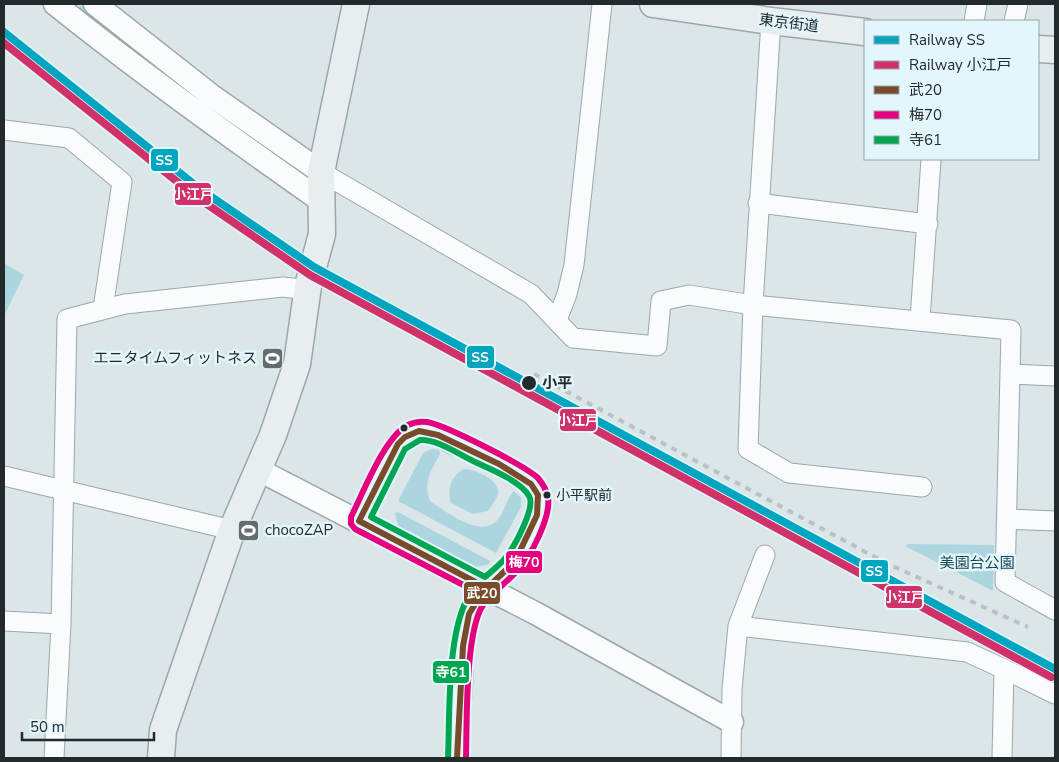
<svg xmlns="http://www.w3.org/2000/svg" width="1059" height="762" font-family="'Nunito Sans','Noto Sans JP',sans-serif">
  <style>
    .green { fill: #acd5e0 }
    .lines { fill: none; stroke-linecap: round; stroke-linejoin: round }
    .minor-casing { stroke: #9da6a8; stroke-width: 21 }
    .tertiary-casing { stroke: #9da6a8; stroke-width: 25 }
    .secondary-casing { stroke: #9da6a8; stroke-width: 29 }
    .minor { stroke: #fafbfc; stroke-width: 19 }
    .tertiary { stroke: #fafbfc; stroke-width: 22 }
    .secondary { stroke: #e8eef0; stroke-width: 26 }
    .rail { stroke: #bdc0c0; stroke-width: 4; stroke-dasharray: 6 6; stroke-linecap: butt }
    .bus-1-casing { stroke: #e2f6fc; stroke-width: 10 }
    .bus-2-casing { stroke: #e2f6fc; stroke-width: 10 }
    .bus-3-casing { stroke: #e2f6fc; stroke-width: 10 }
    .bus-1 { stroke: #7a4b2a; stroke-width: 6 }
    .bus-2 { stroke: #e5007d; stroke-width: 6 }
    .bus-3 { stroke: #00a651; stroke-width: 6 }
    .rail-1-casing { stroke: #e2f6fc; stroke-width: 11 }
    .rail-2-casing { stroke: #e2f6fc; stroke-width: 11 }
    .rail-1 { stroke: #00a6bf; stroke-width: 8 }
    .rail-2 { stroke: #d13169; stroke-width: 8 }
    .stop-dot { fill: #232a2c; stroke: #e2f6fc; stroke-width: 2 }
    .labels { text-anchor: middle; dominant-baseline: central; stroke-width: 5; stroke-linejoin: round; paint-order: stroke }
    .bus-label { font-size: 14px; fill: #232a2c; stroke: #e2f6fc; text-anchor: start }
    .street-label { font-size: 15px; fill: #232a2c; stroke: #e2f6fc }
    .poi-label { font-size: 15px; fill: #232a2c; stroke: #e2f6fc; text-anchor: end }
    .stop-label { font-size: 15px; font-weight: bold; fill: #232a2c; stroke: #e2f6fc; text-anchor: start }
    .park-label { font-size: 15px; fill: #184854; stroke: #e2f6fc }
    .line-badge { stroke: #e2f6fc; stroke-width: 2 }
    .badge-label { font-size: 14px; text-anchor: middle; font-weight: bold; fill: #fff }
  </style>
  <rect width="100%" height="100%" fill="#dbe6e9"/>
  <path class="green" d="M80 6H84L124 36 123 43 78 9Z
    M4 263 24 275 5 314 4 313Z
    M431 449 439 450 440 454C431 471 423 482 430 501 447 512 482 541 499 518 505 510 507 498 514 491L521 498V507L496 553 398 501 423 453Z
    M464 469C475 469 500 480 498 493 497 499 491 506 488 511L473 514 451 503C447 488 451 476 464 469Z
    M398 512 490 561 489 564 476 567 398 526 395 513Z
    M908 544 994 545 993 591 905 546Z"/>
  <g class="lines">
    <defs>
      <path id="minor" d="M771 21 753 305 748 449 789 473 922 487
        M974 21 977 4
        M1014 21 1018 4
        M4 130 69 138 122 182 103 309
        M321 172 531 294 573 338 657 346 661 301 689 295 753 305 1011 330 1005 582 1055 610
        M758 203 928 224
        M557 320 567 294 574 265 602 4
        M920 320 931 159
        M1011 374 1055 376
        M4 476 232 530
        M1007 519 1055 521
        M4 621 61 624
        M738 626 967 652 1004 669 1002 758
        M1004 669 1055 694
        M54 758 61 624 67 319 125 304 283 287 308 290
        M731 758 732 689 738 626 765 555"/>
      <path id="tertiary" d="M55 4C141 73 230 137 320 200
        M95 4 212 96 321 172
        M257 469 535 613 732 722
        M359 521 398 444C419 422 430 431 454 443 472 451 528 475 536 490 544 503 537 517 531 529 525 542 520 556 510 566 495 582 477 592 469 614 462 635 462 657 461 678 459 705 458 732 457 758"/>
      <path id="secondary" d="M653 4 771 21 865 32
        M1038 49 1055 50
        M161 758 163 730 232 530 273 435 297 364 308 286 322 234 321 172 356 4"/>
    </defs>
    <use href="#minor" class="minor-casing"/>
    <use href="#tertiary" class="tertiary-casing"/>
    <use href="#secondary" class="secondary-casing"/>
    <use href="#minor" class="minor"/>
    <use href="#tertiary" class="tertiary"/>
    <use href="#secondary" class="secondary"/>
    <path class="rail" d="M534 374 888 564 1028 627"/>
    <defs>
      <path id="bus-1" d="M457 758 463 646 469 614 482 593 510 566 519 553 537 515 538 495 531 484 499 464 438 435 419 431 405 437 398 444 359 521 485 587"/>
      <path id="bus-2" d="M466 758C467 723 465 632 483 605 493 592 507 582 518 570 531 556 551 517 548 498 547 491 543 484 538 478 524 465 445 425 427 422 420 421 414 422 408 425 385 436 363 493 351 517V524L355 529 473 590"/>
      <path id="bus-3" d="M420 440C437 439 458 454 473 461 488 468 521 481 529 496 536 507 515 545 507 556 501 564 493 570 485 577L371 517 405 449Z
        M448 758C450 715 446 623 473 590"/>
    </defs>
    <use href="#bus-1" class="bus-1-casing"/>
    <use href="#bus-2" class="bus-2-casing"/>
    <use href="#bus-3" class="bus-3-casing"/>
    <use href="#bus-1" class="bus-1"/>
    <use href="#bus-2" class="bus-2"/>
    <use href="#bus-3" class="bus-3"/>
    <defs>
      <path id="rail-1" d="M4 32 200 189 314 267 1055 669"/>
      <path id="rail-2" d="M4 43 195 196 310 275 1051 677"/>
    </defs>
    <use href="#rail-1" class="rail-1-casing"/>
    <use href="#rail-2" class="rail-2-casing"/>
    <use href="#rail-1" class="rail-1"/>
    <use href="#rail-2" class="rail-2"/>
  </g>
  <defs>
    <symbol id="stadium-square" viewBox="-11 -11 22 22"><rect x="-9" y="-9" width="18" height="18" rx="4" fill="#636c6e" stroke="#e2f6fc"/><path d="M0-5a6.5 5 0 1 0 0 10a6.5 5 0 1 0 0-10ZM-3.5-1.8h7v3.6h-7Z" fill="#fff"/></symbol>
  </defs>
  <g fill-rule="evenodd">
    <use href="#stadium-square" x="260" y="346" width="25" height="25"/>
    <use href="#stadium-square" x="236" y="518" width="25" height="25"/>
  </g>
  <g class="stop-dot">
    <circle cx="529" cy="383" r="8"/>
    <circle cx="404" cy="428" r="4.5"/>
    <circle cx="547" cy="495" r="4.5"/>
  </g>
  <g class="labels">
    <g class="bus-label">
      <text x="556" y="495">小平駅前</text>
    </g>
    <g class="street-label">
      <text transform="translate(789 23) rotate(7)">東京街道</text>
    </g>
    <g class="poi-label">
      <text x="257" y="358">エニタイムフィットネス</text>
      <text x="265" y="530" text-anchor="start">chocoZAP</text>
    </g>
    <g class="stop-label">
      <text x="542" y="383">小平</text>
    </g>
    <g class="park-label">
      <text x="977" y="563">美園台公園</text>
    </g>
  </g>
  <g class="line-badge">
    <rect x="150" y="148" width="29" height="24" rx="5" fill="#00a6bf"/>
    <rect x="174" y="182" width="38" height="24" rx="5" fill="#d13169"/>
    <rect x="466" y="345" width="29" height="24" rx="5" fill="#00a6bf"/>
    <rect x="559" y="408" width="38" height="24" rx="5" fill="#d13169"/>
    <rect x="505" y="550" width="38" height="24" rx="5" fill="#e5007d"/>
    <rect x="860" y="559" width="29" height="24" rx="5" fill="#00a6bf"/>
    <rect x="463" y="581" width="38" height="24" rx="5" fill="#7a4b2a"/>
    <rect x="885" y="585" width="38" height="24" rx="5" fill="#d13169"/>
    <rect x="432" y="660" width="38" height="24" rx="5" fill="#00a651"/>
  </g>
  <g class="badge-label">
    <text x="164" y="165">SS</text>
    <text x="193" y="199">小江戸</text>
    <text x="480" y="362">SS</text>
    <text x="578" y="425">小江戸</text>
    <text x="524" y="567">梅70</text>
    <text x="874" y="576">SS</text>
    <text x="482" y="598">武20</text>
    <text x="904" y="602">小江戸</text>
    <text x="451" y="677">寺61</text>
  </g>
  <rect width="1059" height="762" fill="none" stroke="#232a2c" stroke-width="10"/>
  <rect x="864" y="20" width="175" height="140" fill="#e2f6fc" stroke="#96a4a9"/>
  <rect x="874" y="36" width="25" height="8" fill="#00a6bf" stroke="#96a4a9"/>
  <text x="909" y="45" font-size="15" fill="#232a2c">Railway SS</text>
  <rect x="874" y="61" width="25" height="8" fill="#d13169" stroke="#96a4a9"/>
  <text x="909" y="70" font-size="15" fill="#232a2c">Railway 小江戸</text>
  <rect x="874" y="86" width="25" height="8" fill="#7a4b2a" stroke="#96a4a9"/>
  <text x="909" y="95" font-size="15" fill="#232a2c">武20</text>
  <rect x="874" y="111" width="25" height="8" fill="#e5007d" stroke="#96a4a9"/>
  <text x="909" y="120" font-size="15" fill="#232a2c">梅70</text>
  <rect x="874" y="136" width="25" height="8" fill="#00a651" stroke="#96a4a9"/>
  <text x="909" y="145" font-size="15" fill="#232a2c">寺61</text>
  <path d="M22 732v8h132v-8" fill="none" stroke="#232a2c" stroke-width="2.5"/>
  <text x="30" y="732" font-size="15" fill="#232a2c" stroke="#e2f6fc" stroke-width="4" paint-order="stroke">50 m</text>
</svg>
